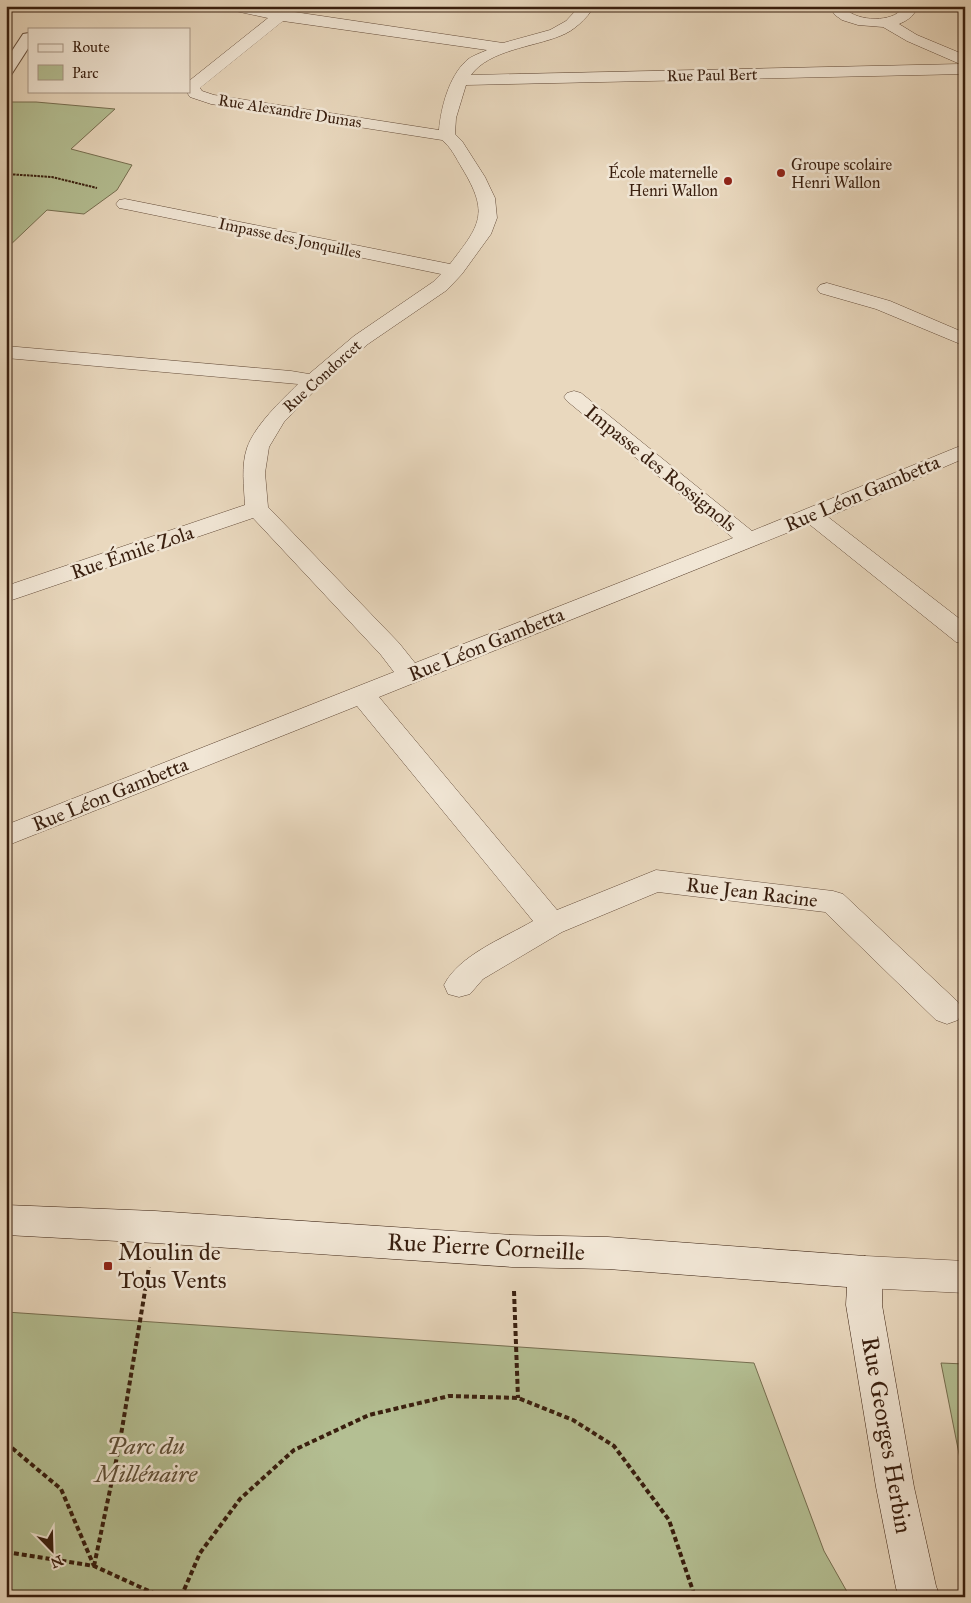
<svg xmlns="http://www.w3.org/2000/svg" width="971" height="1603" font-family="'IM FELL Great Primer',serif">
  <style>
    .green { fill: #b4bf93; stroke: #766e50 }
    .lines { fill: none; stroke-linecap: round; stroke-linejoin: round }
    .lane-casing { stroke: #644c3a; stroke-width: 2 }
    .street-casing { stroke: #644c3a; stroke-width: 1 }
    .secondary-casing { stroke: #381e0e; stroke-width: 1 }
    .path-far1 { stroke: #381e0e; stroke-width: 2; stroke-dasharray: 2.5 1; stroke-linecap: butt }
    .path { stroke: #381e0e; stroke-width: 4; stroke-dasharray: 5 3; stroke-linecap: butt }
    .lane { fill: #f1e6d5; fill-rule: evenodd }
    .street { fill: #f1e6d5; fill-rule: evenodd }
    .secondary { fill: #f1e6d5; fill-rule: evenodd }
    .poi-dot { fill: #8f2418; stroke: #f1e6d5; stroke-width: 2 }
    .labels { text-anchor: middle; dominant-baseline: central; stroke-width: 5; stroke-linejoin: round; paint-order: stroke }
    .far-street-label { font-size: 16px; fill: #381e0e; stroke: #f1e6d5 }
    .far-poi-label { font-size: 16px; fill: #381e0e; stroke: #f1e6d5; text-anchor: start }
    .street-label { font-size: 20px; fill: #381e0e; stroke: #f1e6d5 }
    .near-street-label { font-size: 24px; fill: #381e0e; stroke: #f1e6d5 }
    .near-poi-label { font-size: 24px; fill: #381e0e; stroke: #f1e6d5; text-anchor: start }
    .near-park-label { font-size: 24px; font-style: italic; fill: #5d4e36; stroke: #f1e6d5 }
  </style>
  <rect width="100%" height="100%" fill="#e9d8be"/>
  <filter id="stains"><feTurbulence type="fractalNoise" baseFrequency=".004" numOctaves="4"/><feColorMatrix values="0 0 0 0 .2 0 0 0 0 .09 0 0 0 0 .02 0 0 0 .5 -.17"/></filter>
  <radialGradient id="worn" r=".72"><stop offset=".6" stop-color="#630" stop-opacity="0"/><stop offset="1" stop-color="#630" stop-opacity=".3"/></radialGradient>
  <path class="green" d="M6 102H36L115 109 71 149 132 165 117 190 84 214 47 210 6 249Z
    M6 1312 754 1363 824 1551 850 1597H6Z
    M941 1363 965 1364V1484Z"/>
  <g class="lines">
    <defs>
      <path id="lane" d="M29 33V47L11 75 6 76V60L23 34Z"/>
      <path id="street" d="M224 6H254L503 43 550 30 566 21 580 6H595C586 19 574 31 560 36 533 47 489 50 471 75L960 64 907 41 883 27 858 25 842 20 835 15 829 6H843C853 21 888 23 900 11L898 6H912L915 12C911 18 906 21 899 24L917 35 965 55V74L466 85 456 118 455 134 462 141 485 177 495 198 497 218 491 234 462 274 447 290 368 344 320 385 284 422 269 447 265 473 268 507 399 643 415 663 733 538 567 401 564 397 567 393 574 391 581 393 752 531 965 444V458L828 517 965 623V644L956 642 809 524 379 697 557 910 656 870 833 891 843 894 958 1002 962 1011 958 1020 947 1024 936 1020 825 912 658 892 562 932 483 979 470 994 459 997 448 994 444 985C459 955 504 938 533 921L357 706 6 846V825L394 672 381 655 253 518 6 602V586L245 505C244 487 241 466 247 448 255 425 281 401 298 384L6 358V346L291 371 309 374 354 336 433 282 441 274 125 209 119 208 116 204 119 200 125 199 450 264C480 225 490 214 462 168 456 158 451 147 442 140L211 104 190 97 186 91H189V81L268 18 226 9ZM283 21 487 50C481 53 471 56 466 61 449 77 441 107 439 130L214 95 202 91 200 88Z
        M827 283 890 301 965 333V346L876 309 820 293 817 289 820 285Z
        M865 1256 965 1261V1293L865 1288 853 1283 847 1272 853 1261Z"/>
      <path id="secondary" d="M6 1205 155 1211 512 1235 608 1237 865 1256 877 1261 883 1272 882 1305 914 1487 936 1586 940 1597H899L896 1588 876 1487 846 1305 847 1287 608 1269 512 1267 155 1243 6 1235Z"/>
    </defs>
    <use href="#lane" class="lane-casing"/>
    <use href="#street" class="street-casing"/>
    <use href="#secondary" class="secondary-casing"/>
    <path class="path-far1" d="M6 174 52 177 97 188"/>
    <path class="path" d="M514 1291 518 1398
      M6 1443 61 1489 94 1566
      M6 1552 94 1566 162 1597
      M94 1566 119 1447 149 1267
      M181 1597 200 1553 240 1499 294 1450 369 1415 449 1396 518 1398 573 1420 614 1446 669 1520 695 1597"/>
    <use href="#lane" class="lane"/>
    <use href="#street" class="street"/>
    <use href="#secondary" class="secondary"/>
  </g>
  <g class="poi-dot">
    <circle cx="781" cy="173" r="5"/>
    <circle cx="728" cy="181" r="5"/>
    <rect x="103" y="1261" width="10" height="10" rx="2.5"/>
  </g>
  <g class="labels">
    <g class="far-street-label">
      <text transform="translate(712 75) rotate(-1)">Rue Paul Bert</text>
      <text transform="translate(290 111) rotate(9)">Rue Alexandre Dumas</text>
      <text transform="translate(290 238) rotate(12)">Impasse des Jonquilles</text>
      <text transform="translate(322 376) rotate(-42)">Rue Condorcet</text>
    </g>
    <g class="far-poi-label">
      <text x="791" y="164">Groupe scolaire<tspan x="791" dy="18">Henri Wallon</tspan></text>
      <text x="718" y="172" text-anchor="end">École maternelle<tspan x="718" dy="18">Henri Wallon</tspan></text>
    </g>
    <g class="street-label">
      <text transform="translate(661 468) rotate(39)">Impasse des Rossignols</text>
      <text transform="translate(862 493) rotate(-23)">Rue Léon Gambetta</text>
      <text transform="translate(132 552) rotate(-19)">Rue Émile Zola</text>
      <text transform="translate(486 644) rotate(-22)">Rue Léon Gambetta</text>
      <text transform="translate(110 794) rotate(-22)">Rue Léon Gambetta</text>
      <text transform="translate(752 892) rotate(7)">Rue Jean Racine</text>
    </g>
    <g class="near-street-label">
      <text transform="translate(486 1247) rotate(3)">Rue Pierre Corneille</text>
      <text transform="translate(887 1435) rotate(80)">Rue Georges Herbin</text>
    </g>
    <g class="near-poi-label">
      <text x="118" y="1252">Moulin de<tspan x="118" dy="28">Tous Vents</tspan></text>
    </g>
    <g class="near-park-label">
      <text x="146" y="1446">Parc du<tspan x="146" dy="28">Millénaire</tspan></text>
    </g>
  </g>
  <rect width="971" height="1603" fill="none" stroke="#e9d8be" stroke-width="25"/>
  <rect x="8" y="8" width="956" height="1588" fill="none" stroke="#381e0e" stroke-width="2.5"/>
  <rect x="12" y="12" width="946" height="1578" fill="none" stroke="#381e0e"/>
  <rect x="28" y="28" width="162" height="65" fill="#f1e6d5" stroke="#a79685"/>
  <rect x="38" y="44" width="25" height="8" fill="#f1e6d5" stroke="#a79685"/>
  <text x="72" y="52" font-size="15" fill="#381e0e">Route</text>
  <rect x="38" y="65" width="25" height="15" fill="#b4bf93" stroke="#a79685"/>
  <text x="72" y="78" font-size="15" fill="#381e0e">Parc</text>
  <g transform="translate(52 1550) rotate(157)" stroke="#f1e6d5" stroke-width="4" paint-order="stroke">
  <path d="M0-4L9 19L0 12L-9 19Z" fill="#381e0e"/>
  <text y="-8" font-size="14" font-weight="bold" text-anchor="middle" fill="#381e0e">N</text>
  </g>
  <rect width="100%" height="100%" filter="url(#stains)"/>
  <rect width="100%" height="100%" fill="url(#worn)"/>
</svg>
